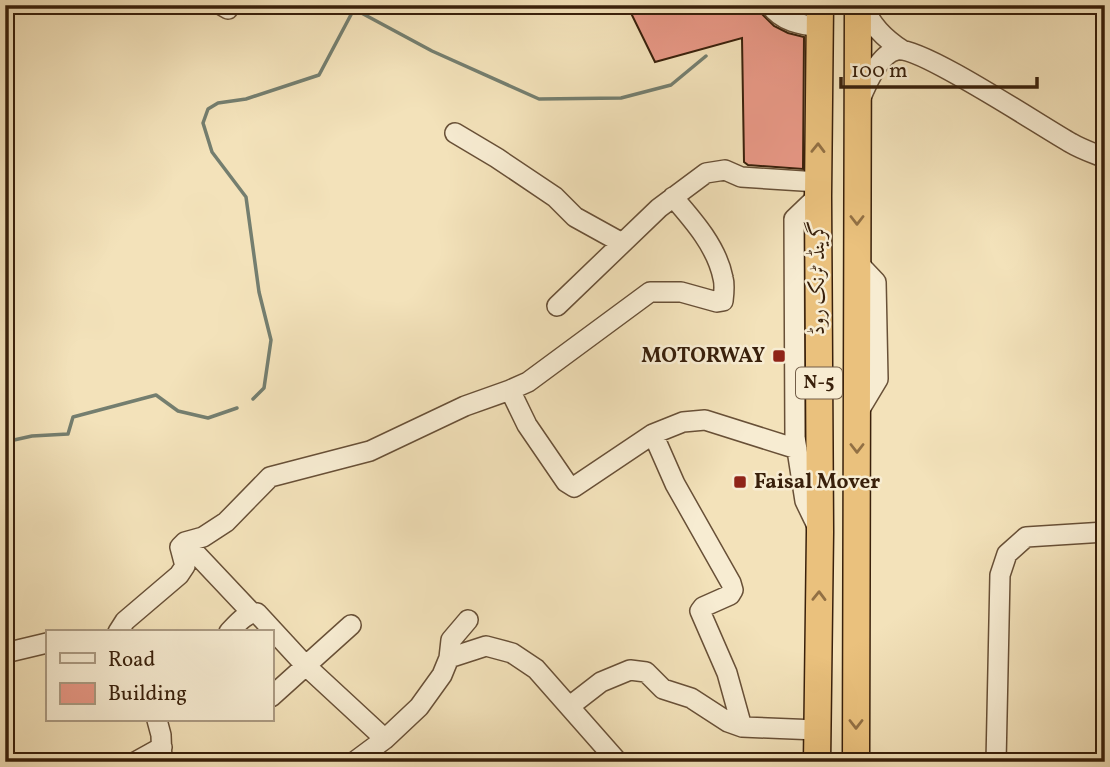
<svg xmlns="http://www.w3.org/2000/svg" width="1110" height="767" font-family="Vollkorn,Amiri,serif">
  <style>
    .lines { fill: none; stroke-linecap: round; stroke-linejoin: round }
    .stream { stroke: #747e6f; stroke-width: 3.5 }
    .building { fill: #e89886; stroke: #39200b; stroke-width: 2 }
    .minor-casing { stroke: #685037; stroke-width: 22 }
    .highway-casing { stroke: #39200b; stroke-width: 29 }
    .minor { stroke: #f7ecd2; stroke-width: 19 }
    .highway { stroke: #eac17d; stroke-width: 26 }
    .oneway { stroke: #927044 }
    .poi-dot { fill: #8f2418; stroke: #f7ecd2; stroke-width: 2.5 }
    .labels { text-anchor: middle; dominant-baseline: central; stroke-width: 5; stroke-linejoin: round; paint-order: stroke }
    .shield { fill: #f7ecd2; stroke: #725d47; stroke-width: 2 }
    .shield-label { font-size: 19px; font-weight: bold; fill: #39200b }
    .street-label { font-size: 21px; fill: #39200b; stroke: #f7ecd2 }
    .poi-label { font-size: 21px; font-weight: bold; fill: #39200b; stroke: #f7ecd2; text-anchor: end }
  </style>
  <rect width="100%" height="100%" fill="#f3e2ba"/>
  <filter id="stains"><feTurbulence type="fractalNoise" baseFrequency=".00286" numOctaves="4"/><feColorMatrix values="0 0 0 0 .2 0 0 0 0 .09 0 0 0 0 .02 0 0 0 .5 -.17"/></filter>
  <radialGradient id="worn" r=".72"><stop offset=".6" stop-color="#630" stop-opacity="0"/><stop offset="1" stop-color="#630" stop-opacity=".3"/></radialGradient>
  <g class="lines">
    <path class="stream" d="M253 399 264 388 271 340 259 292 246 197 212 152 203 123 208 109 218 103 246 99 319 75 354 9 432 51 539 99 621 98 671 85 706 56
      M5 442 32 436 68 434 73 417 156 395 178 411 208 418 237 408"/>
  </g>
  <path class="building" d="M627 5H758L761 13 774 26 788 33 804 37 803 169 748 165 744 162 742 38 655 62Z"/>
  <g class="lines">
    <defs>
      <path id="minor" d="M221 5 228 9
        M770 5C782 22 801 25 821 27
        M863 5C871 25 884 38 902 50
        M860 100C866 85 879 54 897 50 921 46 1042 127 1071 143 1081 149 1093 153 1105 158
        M455 133 497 158 555 197 575 217 622 243
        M818 196 794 219 795 437 805 501 818 528
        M557 306 659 208 706 173 725 170 741 177 818 182
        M510 390 528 382 650 292H681L717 302 723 301C724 293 725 285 723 278 717 247 693 220 673 197
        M857 414 878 379 876 282 858 263
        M653 434 675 484 731 583 733 590 730 595 703 607 700 611 727 673 742 727
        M185 542 252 613
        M118 632 125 621 179 575 185 566 180 547 185 542 203 537 226 522 270 477 370 451 465 406 510 390 527 425 566 482 574 487 653 434 683 422 705 420 797 449
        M229 632C236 625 246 612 257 613L305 665 385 739
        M5 653 47 643
        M449 658 486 646 512 653 536 669 618 762
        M271 697 351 625
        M570 706 601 682 630 670 646 672 663 689 691 698 728 722 742 727 817 730
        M157 720 161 735 162 762
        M135 762 162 747
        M354 762 385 739 419 707 442 675 449 658 451 640 468 620
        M996 762 1000 575 1007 554 1026 537 1105 532"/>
      <path id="highway" d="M817 762 820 532 818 196 820 5
        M856 762 858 5"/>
    </defs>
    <use href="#minor" class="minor-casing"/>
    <use href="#highway" class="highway-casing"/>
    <use href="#minor" class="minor"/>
    <use href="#highway" class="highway"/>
  </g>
  <defs><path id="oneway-chevron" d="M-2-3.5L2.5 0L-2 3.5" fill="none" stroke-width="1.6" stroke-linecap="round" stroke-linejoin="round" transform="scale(1.75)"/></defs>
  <g class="oneway">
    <use href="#oneway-chevron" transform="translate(818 148) rotate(-89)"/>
    <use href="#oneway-chevron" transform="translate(857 220) rotate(90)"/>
    <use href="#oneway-chevron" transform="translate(857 448) rotate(90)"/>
    <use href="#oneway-chevron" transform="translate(819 596) rotate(-89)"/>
    <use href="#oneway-chevron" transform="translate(856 724) rotate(90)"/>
  </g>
  <g class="poi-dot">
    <rect x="772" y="349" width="14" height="14" rx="3.5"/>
    <rect x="733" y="475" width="14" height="14" rx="3.5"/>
  </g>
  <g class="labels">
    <rect class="shield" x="796" y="367.5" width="46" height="31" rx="5"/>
    <g class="shield-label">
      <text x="819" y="383">N-5</text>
    </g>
    <g class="street-label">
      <text transform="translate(818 278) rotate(-90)">گرینڈ ٹرنک روڈ</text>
    </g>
    <g class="poi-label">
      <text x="765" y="356">MOTORWAY</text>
      <text x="754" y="482" text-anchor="start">Faisal Mover</text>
    </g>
  </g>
  <rect width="1110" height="767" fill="none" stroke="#f3e2ba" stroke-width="28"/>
  <rect x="7" y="7" width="1096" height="753" fill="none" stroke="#39200b" stroke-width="3.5"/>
  <rect x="14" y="14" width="1082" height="739" fill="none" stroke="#39200b" stroke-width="2"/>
  <rect x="46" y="630" width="228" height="91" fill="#f7ecd2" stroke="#ab9a82" stroke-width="2"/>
  <rect x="60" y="653" width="35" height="10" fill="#f7ecd2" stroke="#ab9a82" stroke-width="2"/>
  <text x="108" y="666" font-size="21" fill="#39200b">Road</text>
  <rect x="60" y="683" width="35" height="21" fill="#e89886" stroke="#ab9a82" stroke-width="2"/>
  <text x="108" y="700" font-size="21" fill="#39200b">Building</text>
  <path d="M841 77v10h196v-10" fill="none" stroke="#39200b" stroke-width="3.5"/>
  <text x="851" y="77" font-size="21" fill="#39200b" stroke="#f7ecd2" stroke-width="5" paint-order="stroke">100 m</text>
  <rect width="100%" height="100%" filter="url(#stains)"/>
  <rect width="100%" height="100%" fill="url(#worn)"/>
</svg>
